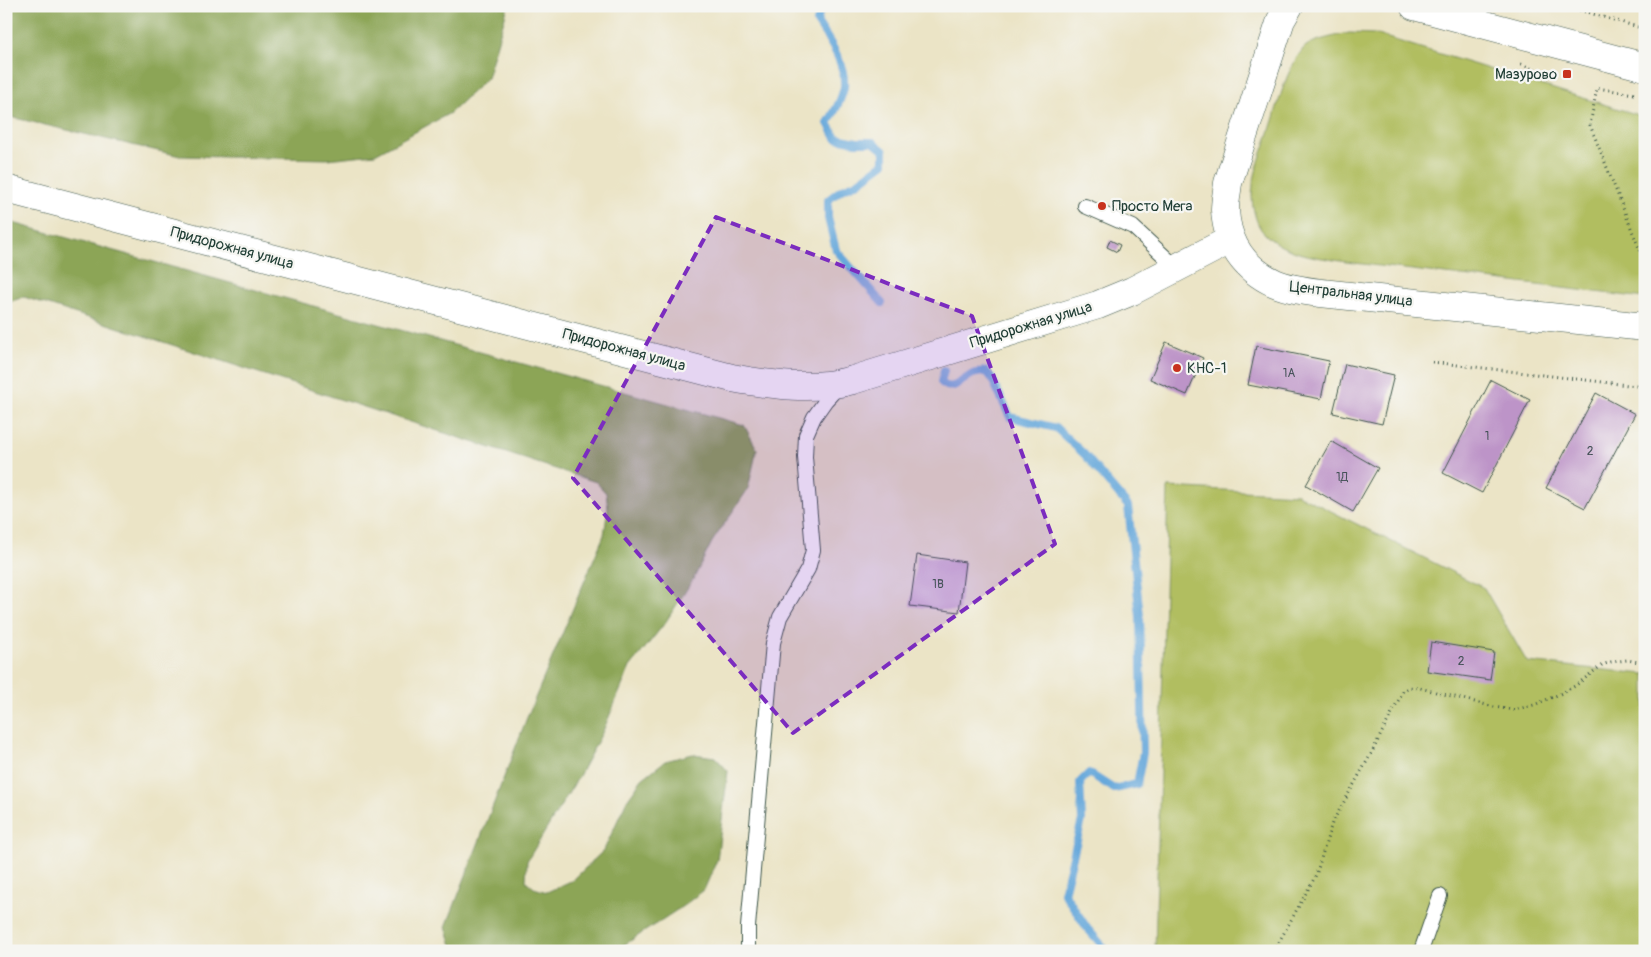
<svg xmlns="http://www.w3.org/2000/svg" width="1651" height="957" font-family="Pangolin,sans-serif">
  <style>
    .green { fill: #b1be60; stroke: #687e4a }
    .forest { fill: #8ca556; stroke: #567145 }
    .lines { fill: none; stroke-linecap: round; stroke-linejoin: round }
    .stream { stroke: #67a9db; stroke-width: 8 }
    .building { fill: #bd94c8 }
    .lane-casing { stroke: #3e564a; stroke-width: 16 }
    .street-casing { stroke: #3e564a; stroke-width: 29 }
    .secondary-casing { stroke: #3e564a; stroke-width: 29 }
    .primary-casing { stroke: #3e564a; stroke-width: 29 }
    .path { stroke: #3e564a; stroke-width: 3; stroke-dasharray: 1 4; stroke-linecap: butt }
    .lane { stroke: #fff; stroke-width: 14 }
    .street { stroke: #fff; stroke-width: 28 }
    .secondary { stroke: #fff; stroke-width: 28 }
    .primary { stroke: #fff; stroke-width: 28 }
    .marked { fill: #7b2cbf; fill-opacity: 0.2; stroke: #7b2cbf; stroke-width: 4; stroke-dasharray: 10 6; stroke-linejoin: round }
    .poi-dot { fill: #c8321e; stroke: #f6f6f2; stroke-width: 2 }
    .labels { text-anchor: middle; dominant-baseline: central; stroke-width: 4.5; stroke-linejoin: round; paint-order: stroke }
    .number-label { font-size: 12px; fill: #465359 }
    .poi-label { font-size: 15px; fill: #1f3d34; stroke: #f6f6f2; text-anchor: start }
    .street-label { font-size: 15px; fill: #1f3d34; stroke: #f6f6f2 }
  </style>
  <rect width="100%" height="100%" fill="#f6f6f2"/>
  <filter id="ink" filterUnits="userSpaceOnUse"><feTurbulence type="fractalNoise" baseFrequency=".02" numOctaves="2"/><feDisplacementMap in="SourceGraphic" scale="10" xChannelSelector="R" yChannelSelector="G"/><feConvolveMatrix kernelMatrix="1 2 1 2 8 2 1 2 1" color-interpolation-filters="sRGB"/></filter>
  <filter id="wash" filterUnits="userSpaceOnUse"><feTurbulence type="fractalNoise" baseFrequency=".0096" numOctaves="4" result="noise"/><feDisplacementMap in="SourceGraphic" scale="20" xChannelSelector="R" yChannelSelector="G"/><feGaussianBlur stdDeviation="1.12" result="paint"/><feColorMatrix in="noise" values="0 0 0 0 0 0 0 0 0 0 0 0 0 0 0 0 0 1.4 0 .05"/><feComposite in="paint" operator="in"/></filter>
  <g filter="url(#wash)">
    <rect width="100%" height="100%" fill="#ebe4c6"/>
    <path class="green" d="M1349 33 1375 34 1645 117V298L1346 262C1319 257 1285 255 1265 234 1256 226 1252 207 1252 195 1253 173 1263 151 1270 130 1279 103 1285 71 1303 49 1310 40 1337 36 1349 33Z
      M1168 487 1297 494 1484 588 1527 662 1645 674V951H1155Z"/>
    <path class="forest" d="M6 6H508L487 78 450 113 375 154 327 159 180 156 6 116Z
      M6 221 744 425 757 449 748 489 712 542 694 578 665 623 630 667 603 731 579 776 527 861 526 881 534 888 547 892 573 880 604 850 627 800 642 779 665 761 693 754 715 757 728 771 717 860 704 890 683 906 615 951H454L446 927 528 715 604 535 608 508 606 493 596 482 24 297 6 303Z"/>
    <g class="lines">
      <path class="stream" d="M821 6 817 22C829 40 846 64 844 87 842 99 834 113 828 123L836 138 857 142H873L884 151V163L857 183 841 190 828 200V218L836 250 882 303
        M944 371 941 382C951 394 963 379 973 374 977 373 982 372 986 371L991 377 1010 417 1056 428 1084 454 1128 506 1140 616 1143 753 1137 784 1114 789 1089 773 1080 782 1082 820 1064 893 1087 928 1107 951"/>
    </g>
    <g id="blocks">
      <path class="building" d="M1110 240 1120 245 1117 252 1107 247Z
        M1166 342 1203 358 1187 395 1150 379Z
        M1256 346 1329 361 1321 399 1248 385Z
        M1345 364 1394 375 1382 424 1333 413Z
        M1491 380 1530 400 1482 493 1443 473Z
        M1596 393 1635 414 1585 508 1546 488Z
        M1331 441 1378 468 1353 512 1306 485Z
        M917 555 965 562 959 612 910 606Z
        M1431 642 1494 652 1490 680 1427 671Z"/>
    </g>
  </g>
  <g filter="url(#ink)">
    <use href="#blocks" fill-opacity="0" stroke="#3e564a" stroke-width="1"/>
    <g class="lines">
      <defs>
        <path id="lane" d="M1085 206 1133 227 1177 268
          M748 951V927L773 643 780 617 808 569 813 550 805 457 806 435 814 417 826 400 839 386
          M1421 951 1440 896"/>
        <path id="street" d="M6 189 732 378C771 385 814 391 853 380L1098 305 1132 291 1230 240"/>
        <path id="secondary" d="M1289 6 1281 20 1228 183C1227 192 1225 201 1225 210 1227 244 1244 269 1275 283 1289 289 1305 291 1321 293L1645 327"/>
        <path id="primary" d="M1414 6 1645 67"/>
      </defs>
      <use href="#lane" class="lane-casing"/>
      <use href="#street" class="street-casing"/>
      <use href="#secondary" class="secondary-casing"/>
      <use href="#primary" class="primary-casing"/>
      <path class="path" d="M1565 6 1645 29
        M1521 64 1542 73
        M1634 94 1597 88 1590 125 1645 263
        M1432 362 1645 387
        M1274 951 1316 875 1332 823 1371 754 1403 691 1409 687 1420 688 1494 707 1514 710 1534 705 1562 693 1575 686 1602 665 1611 662 1627 660 1645 663"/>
      <use href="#lane" class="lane"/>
      <use href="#street" class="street"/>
      <use href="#secondary" class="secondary"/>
      <use href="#primary" class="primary"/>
    </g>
  </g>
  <path class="marked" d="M716 217 972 316 1055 544 793 733 573 478Z"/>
  <g class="poi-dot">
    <rect x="1562" y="69" width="10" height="10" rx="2.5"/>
    <circle cx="1102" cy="206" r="5"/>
    <circle cx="1177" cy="368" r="5"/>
  </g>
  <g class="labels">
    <g class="number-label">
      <text x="1289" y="373">1А</text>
      <text x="1487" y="436">1</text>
      <text x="1590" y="451">2</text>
      <text x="1342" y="477">1Д</text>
      <text x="938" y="584">1В</text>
      <text x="1461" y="661">2</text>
    </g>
    <g class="poi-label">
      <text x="1557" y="74" text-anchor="end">Мазурово</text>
      <text x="1112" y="206">Просто Мега</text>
      <text x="1187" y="368">КНС-1</text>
    </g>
    <g class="street-label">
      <text transform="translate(232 248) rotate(15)">Придорожная улица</text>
      <text transform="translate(1351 294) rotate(7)">Центральная улица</text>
      <text transform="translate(1031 325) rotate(-17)">Придорожная улица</text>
      <text transform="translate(624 350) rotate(15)">Придорожная улица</text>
    </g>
  </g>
  <rect width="1651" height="957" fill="none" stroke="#f6f6f2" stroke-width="25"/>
</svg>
